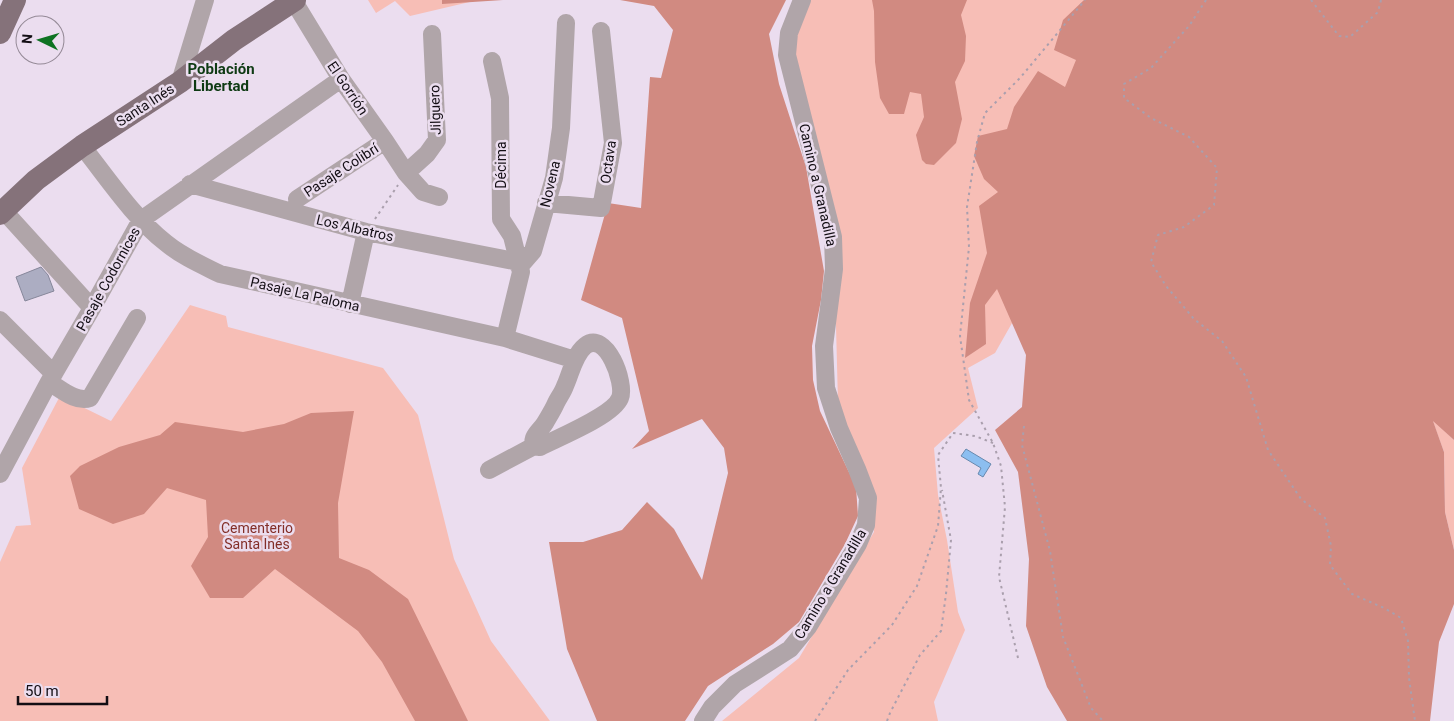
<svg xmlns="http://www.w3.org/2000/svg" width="1454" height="721" font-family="Roboto,sans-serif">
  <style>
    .green { fill: #f7beb6 }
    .forest { fill: #d18a81 }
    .water { fill: #8cbef0; stroke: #6889ae }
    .building { fill: #acadc2; stroke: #86879a }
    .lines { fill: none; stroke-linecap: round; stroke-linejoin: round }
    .path { stroke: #aa9fad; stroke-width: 2; stroke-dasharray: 2.5 4; stroke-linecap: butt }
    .minor { stroke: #b0a5a9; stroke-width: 18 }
    .major { stroke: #85727a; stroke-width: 22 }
    .labels { text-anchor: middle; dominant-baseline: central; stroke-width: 5; stroke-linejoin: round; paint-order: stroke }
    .street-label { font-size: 14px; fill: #130e14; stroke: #ebddef }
    .park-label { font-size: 14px; fill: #832e28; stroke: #ebddef }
    .neighbourhood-label { font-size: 15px; font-weight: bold; fill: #0e3a13; stroke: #ebddef }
  </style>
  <rect width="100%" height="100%" fill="#ebddef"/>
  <path class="green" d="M368 0H478L410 16 395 1 376 13Z
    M801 0H1162L1020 309 995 353 968 368 978 408 934 448 938 495 947 540 958 612 965 630 934 702 938 721H722L799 658 874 532 868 479 838 403 836 326V240L790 57Z
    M190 305 226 316 228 327 383 368 418 415 454 559 491 641 550 721H0V562L16 526 31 525 22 468 60 396 111 421Z
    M1432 419 1454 440V550L1445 512 1444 452Z"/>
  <path class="forest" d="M442 0H503L442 4Z
    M620 0H786L769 34 779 84 806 167 824 271 821 300 812 346 813 380 820 411 856 487 858 516 845 544 799 622 773 644 708 686 685 721H597L567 649 549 542H583L622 530 647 502 674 529 702 580 728 473 724 448 702 419 632 449 649 431 622 318 581 300 608 203 641 208 650 77 661 78 673 30 654 6Z
    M872 0H967L961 15 966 36 965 61 955 82 962 119 956 143 934 165 926 164 922 160 916 135 924 117 921 94 910 92 904 114H889L880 98 875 62 874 11Z
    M1084 0H1454V440L1433 421 1444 452 1445 512 1454 550V604L1439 642 1430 721H1067L1047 687 1026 626 1029 559 1018 472 995 430 1022 407 1026 355 997 289 985 305 986 344 965 358 970 303 987 253 979 206 998 192 984 179 974 156 978 136 1007 129 1014 107 1038 71 1065 87 1076 60 1054 50 1063 20Z
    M354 411 338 503 339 558 369 570 408 599 468 721H415L382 662 358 631 275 569 243 598H210L191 566 208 537 206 500 167 488 144 514 113 524 79 509 70 476 80 466 119 447 160 435 175 422 243 432 284 424 311 413Z"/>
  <path class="water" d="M966 449 991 464 983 477 978 474 981 468 961 456Z"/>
  <path class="building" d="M41 267 48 275 54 291 25 301 16 277Z"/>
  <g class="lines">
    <path class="path" d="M1206 0 1189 26 1151 68 1124 84V98L1151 118 1189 137 1217 168 1214 205 1184 227 1158 235 1151 262 1166 286 1194 319 1222 341 1246 377 1268 450 1301 499 1325 518 1331 546 1330 565 1352 594 1384 608 1401 618 1408 641 1409 678 1415 721
      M1311 0 1339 36 1350 37 1378 12 1381 0
      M375 219 398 185
      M1024 426 1022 445 1050 551 1063 637 1091 708 1103 721
      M1018 658 999 577 1005 507 1001 466 993 443 969 400 960 336 969 247 967 207 977 142 985 113 1020 78 1085 0
      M815 721 848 670 892 625 917 586 938 526 941 488 938 455 953 433 975 436 993 443
      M887 721 890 713 920 655 941 631 946 594 951 540 942 490"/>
    <path class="minor" d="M293 0 341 79 385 141 406 173 423 192 439 197
      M492 61 500 98 501 219 512 236 521 272 505 338
      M180 82 205 0
      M82 146C109 180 133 217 166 243 183 257 202 265 220 274L505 338 575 360
      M406 173 427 154 437 140 432 34
      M190 184 366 232 514 261 520 266
      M297 199 385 141
      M546 203 601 208 613 143 601 31
      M3 210 92 308
      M520 266 533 251 554 178 561 128 566 23
      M350 304 366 232
      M0 320 54 374
      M49 382C61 389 76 403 90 398L137 318
      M489 470 534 446 540 447C557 438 613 416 620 398 626 383 606 329 585 346 574 355 571 373 565 386 563 392 559 397 556 403 553 410 549 416 545 423 542 428 536 433 534 438 533 441 533 443 534 446
      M0 474 49 382 92 308 141 220 341 79
      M703 721 712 707 735 684 790 649 808 627 858 544 866 525 868 498 857 469 839 428 826 388 824 346 834 269 833 237 787 55 789 33 802 0"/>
    <path class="major" d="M0 33 15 0
      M0 214 36 180 82 146 180 82 234 40 295 0"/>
  </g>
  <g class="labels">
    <g class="street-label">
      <text transform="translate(348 88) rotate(56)">El Gorrión</text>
      <text transform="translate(145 105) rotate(-33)">Santa Inés</text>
      <text transform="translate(435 110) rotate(-92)">Jilguero</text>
      <text transform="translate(608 162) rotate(-82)">Octava</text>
      <text transform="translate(501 165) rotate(-90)">Décima</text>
      <text transform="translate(341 170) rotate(-33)">Pasaje Colibrí</text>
      <text transform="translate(550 184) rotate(-77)">Novena</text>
      <text transform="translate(818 185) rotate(77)">Camino a Granadilla</text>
      <text transform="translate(355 228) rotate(13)">Los Albatros</text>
      <text transform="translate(108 279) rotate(-61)">Pasaje Codornices</text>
      <text transform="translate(305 294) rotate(13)">Pasaje La Paloma</text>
      <text transform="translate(830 584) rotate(-59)">Camino a Granadilla</text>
    </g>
    <g class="park-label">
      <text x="257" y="528">Cementerio<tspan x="257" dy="16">Santa Inés</tspan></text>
    </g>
    <g class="neighbourhood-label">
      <text x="221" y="69">Población<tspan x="221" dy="17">Libertad</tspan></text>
    </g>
  </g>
  <g transform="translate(40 40) rotate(275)"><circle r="24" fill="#ebddef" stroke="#958a97"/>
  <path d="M0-4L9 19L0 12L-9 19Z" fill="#0e7222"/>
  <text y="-8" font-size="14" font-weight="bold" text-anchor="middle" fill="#130e14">N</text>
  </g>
  <path d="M18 696v8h89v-8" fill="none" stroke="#130e14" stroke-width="2.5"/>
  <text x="25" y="696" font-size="15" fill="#130e14" stroke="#ebddef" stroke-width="4" paint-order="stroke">50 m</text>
</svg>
